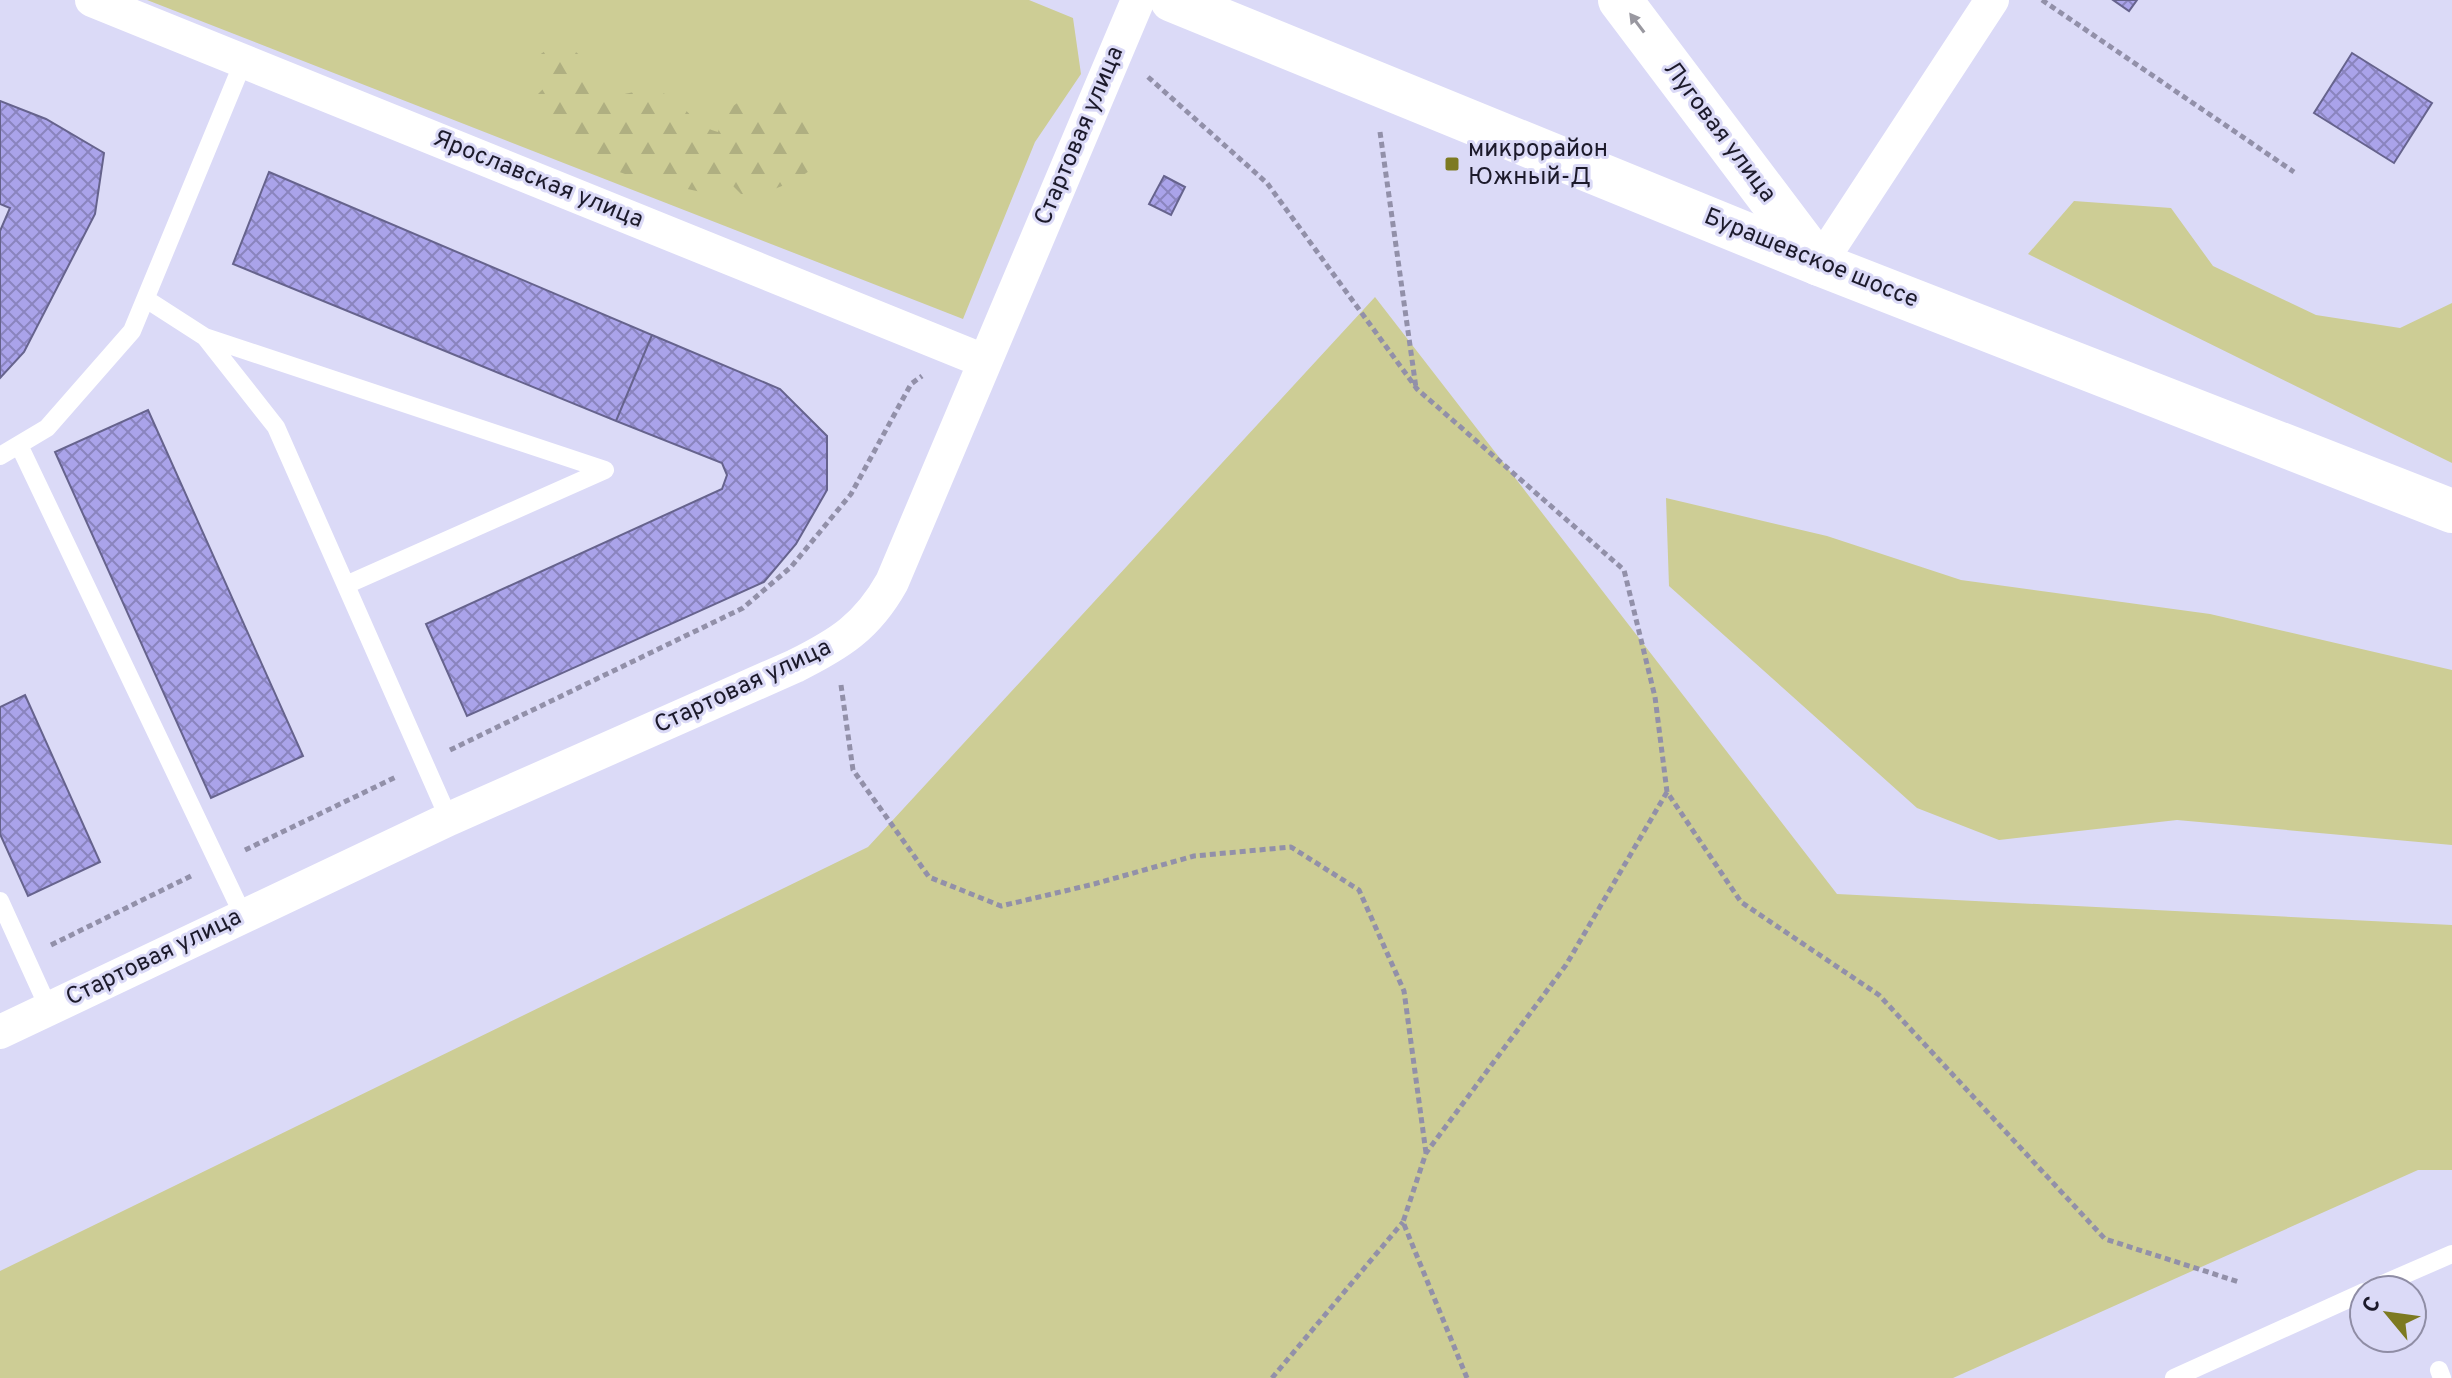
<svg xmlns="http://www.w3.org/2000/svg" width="2452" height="1378" font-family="Overpass,sans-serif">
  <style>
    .green { fill: #cdcd95 }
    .forest { fill: url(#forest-firs) }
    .building { fill: url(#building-cross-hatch); stroke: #66638d; stroke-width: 2 }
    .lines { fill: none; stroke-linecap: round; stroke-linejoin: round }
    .path { stroke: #9290a9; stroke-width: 5; stroke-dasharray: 6 4; stroke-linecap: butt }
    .lane { stroke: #fff; stroke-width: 18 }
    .street { stroke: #fff; stroke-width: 34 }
    .secondary { stroke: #fff; stroke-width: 44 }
    .primary { stroke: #fff; stroke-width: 44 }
    .oneway { fill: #9998a0 }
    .poi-dot { fill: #7d7a21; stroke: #dbdaf7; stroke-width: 3 }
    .labels { text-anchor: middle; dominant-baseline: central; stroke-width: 6; stroke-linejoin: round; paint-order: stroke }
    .street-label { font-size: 24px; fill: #1c1a2b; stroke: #dbdaf7 }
    .poi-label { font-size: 24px; fill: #1c1a2b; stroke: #dbdaf7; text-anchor: start }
  </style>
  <defs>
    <pattern id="forest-firs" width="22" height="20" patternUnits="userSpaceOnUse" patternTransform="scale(2)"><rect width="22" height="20" fill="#cdcd95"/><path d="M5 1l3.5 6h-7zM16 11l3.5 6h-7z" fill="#afaf81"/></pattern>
    <pattern id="building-cross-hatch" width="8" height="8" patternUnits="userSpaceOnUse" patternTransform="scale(2)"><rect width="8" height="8" fill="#aaa3ea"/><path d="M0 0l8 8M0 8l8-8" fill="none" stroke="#8a84be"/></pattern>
  </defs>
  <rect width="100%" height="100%" fill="#dbdaf7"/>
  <path class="green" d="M147 0H1029L1073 18 1081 74 1035 142 963 319Z
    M2074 201 2171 208 2213 266 2316 315 2400 328 2452 303V463L2028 254Z
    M1375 297 1837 894 2452 925V1170H2418L1953 1378H0V1271L868 847Z
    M1666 498 1827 536 1961 580 2210 614 2452 670V845L2177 820 1999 840 1917 808 1669 586Z"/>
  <path class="forest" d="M561 40 582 57 585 82 609 99C635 90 661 84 682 106 694 119 700 127 718 132 720 127 721 118 725 114 741 93 775 91 798 98L816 138V166C794 183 771 192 744 197L727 180 706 193 664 184 654 173 636 178 603 166 591 151 562 138 539 113 533 99 550 82 535 58Z"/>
  <path class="building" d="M2113 0H2137L2129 11Z
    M2352 53 2432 103 2394 163 2314 113Z
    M0 101 46 119 104 153 95 214 24 352 0 378V231L10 208 0 204Z
    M269 172 652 335 616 421 233 264Z
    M1164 176 1185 187 1171 215 1149 204Z
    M652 335 780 389 827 436V490L796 544 764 582 467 716 426 624 722 489 727 475 722 463 616 421Z
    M148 410 303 756 211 798 55 452Z
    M25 695 100 862 28 896 0 834V707Z"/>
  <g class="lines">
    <path class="path" d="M2042 0 2294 172
      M1148 77 1267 183 1417 389 1624 570 1655 697 1667 792 1741 902 1879 995 2105 1239 2239 1282
      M1380 132 1416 388
      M841 685 853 770 929 877 1001 906 1094 884 1194 856 1291 847 1359 890 1404 991 1426 1153
      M450 750 743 608 791 567 851 494 911 384 922 376
      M245 850 398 776
      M51 945 193 875
      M1272 1378 1403 1222
      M1467 1378 1403 1222 1426 1153 1566 965 1667 792"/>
    <path class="lane" d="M146 299 205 337 276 427 449 819
      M205 337 605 470 346 585
      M19 445 243 915
      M0 456 47 428 132 331 244 60
      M0 901 49 1009
      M2369 1290 2452 1254
      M2439 1370 2442 1378
      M2174 1378 2364 1292"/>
    <path class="street" d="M92 0 984 361
      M1819 264 1992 0
      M0 1032 449 819 795 666C839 644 867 627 892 582L1138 0"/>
    <path class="secondary" d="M1620 0 1819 264"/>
    <path class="primary" d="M1172 0 1819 264 2452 511"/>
  </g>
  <defs><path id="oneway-solid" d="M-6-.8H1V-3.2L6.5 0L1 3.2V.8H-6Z" transform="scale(2)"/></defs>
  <use class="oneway" href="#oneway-solid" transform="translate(1637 23) rotate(-127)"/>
  <rect class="poi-dot" x="1444" y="156" width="16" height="16" rx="4"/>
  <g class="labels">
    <g class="street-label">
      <text transform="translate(1719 132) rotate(53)">Луговая улица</text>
      <text transform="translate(1080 136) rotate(-67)">Стартовая улица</text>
      <text transform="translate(538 180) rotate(22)">Ярославская улица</text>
      <text transform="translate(1811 259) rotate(22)">Бурашевское шоссе</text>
      <text transform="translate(743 687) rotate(-25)">Стартовая улица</text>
      <text transform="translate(154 958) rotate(-26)">Стартовая улица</text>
    </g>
    <g class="poi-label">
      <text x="1468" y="150">микрорайон<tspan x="1468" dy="28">Южный-Д</tspan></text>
    </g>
  </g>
  <g transform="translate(2388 1314) rotate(299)"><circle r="38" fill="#dbdaf7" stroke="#8f8da5" stroke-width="2"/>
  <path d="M0-6L14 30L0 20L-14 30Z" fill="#7d7a21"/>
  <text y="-12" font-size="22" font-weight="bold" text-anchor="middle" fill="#1c1a2b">С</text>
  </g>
</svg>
